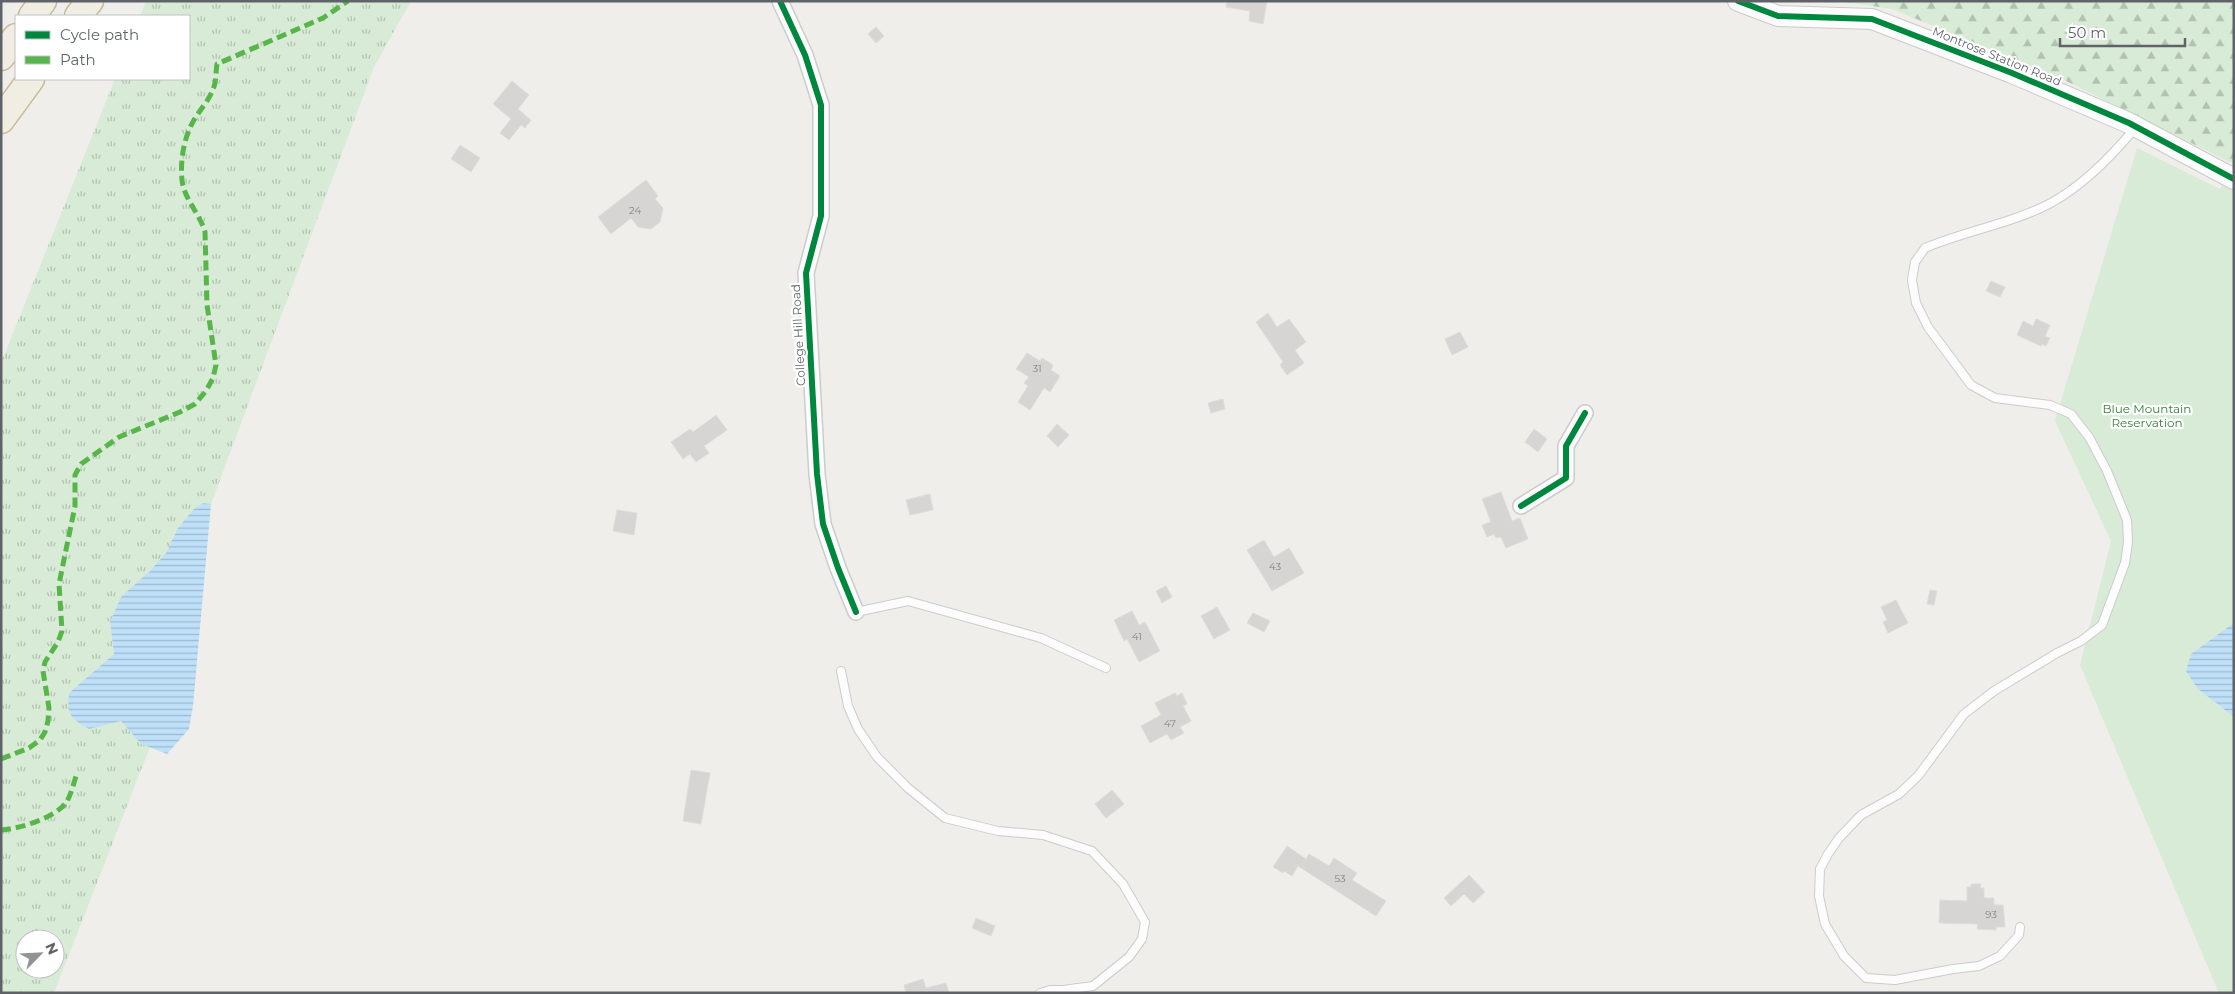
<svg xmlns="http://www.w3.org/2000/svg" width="2235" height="994" font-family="Montserrat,sans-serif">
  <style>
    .grass { fill: url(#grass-tufts); fill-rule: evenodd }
    .forest { fill: url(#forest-firs) }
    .park { fill: #d8ebd6 }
    .water { fill: url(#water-rules) }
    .building { fill: #d6d5d3; stroke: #deddd9 }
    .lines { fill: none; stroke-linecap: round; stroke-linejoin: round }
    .lane-casing { stroke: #cbcccc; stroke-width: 10 }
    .street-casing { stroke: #cbcccc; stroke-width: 18 }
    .secondary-casing { stroke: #cacacb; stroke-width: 22 }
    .highway-casing { stroke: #c8b996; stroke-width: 29 }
    .lane { stroke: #fdfcfc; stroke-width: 8 }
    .street { stroke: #fdfcfc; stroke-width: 15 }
    .secondary { stroke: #fdfcfc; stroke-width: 20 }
    .highway { stroke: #f0ede3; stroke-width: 26 }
    .quiet { stroke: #58b549; stroke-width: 5; stroke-dasharray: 10 5; stroke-linecap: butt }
    .cycleway-casing { stroke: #fff; stroke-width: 9 }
    .cycleway { stroke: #00873e; stroke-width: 6 }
    .labels { text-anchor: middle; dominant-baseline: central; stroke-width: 4.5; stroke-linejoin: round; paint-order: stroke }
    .number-label { font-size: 10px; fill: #7e8184 }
    .street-label { font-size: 12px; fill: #5f6368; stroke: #fff }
    .park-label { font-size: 12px; fill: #348238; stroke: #fff }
  </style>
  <defs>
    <pattern id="grass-tufts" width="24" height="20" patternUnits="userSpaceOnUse" patternTransform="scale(1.25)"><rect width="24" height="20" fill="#d8ebd6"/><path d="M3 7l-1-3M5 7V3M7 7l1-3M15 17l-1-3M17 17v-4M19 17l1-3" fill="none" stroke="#b2c2b1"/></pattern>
    <pattern id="forest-firs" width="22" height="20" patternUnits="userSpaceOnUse" patternTransform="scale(1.25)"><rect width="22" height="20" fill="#d8ebd6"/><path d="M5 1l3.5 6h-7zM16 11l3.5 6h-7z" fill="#b2c2b1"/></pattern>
    <pattern id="water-rules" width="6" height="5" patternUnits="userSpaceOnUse" patternTransform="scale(1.25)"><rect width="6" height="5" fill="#bfe0f9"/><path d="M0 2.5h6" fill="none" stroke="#9eb9cd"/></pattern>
  </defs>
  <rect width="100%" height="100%" fill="#efeeea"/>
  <path class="grass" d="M146 1H411L374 67 211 504 203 503 178 528 166 553 110 622 114 654 69 693 89 728 121 721 141 744 150 747 54 993H1V363L115 79H189V16H140ZM25 939H55V969H25Z"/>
  <path class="forest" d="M1839 1H2234V164L2064 80 1892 9Z"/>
  <path class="park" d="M2137 148 2220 189 2234 168V993H2219L2080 665 2111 541 2055 421Z"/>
  <path class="water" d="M203 503 211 504 193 706 189 729 167 754 141 744 121 721 89 729C70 719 67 714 69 693L114 654 110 622 121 597 150 571 166 553 178 528 193 510Z
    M2234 623V717L2197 688 2186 671 2191 654Z"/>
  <path class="building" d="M1227 1H1267L1263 24 1249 21 1250 11 1226 7Z
    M876 27 884 36 876 43 868 34Z
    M512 81 529 95 518 109 531 120 525 128 521 125 509 140 500 133 511 119 493 104Z
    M460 145 480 158 471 172 451 159Z
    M646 180 658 196 655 199 663 208 660 222 651 229 638 227 631 218 611 234 598 217Z
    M1991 281 2005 287 2000 297 1986 291Z
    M1268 313 1277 327 1289 319 1306 342 1295 350 1304 363 1287 375 1280 365 1283 362 1256 322Z
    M2036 319 2050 325 2045 336 2050 338 2046 346 2042 344 2041 346 2017 335 2023 321 2033 326Z
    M1460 332 1468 347 1452 355 1445 339Z
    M1027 353 1040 361 1042 358 1053 365 1051 370 1060 376 1050 392 1044 388 1030 410 1018 402 1028 386 1024 383 1029 377 1016 369Z
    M1223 399 1225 409 1211 413 1208 403Z
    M716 415 727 430 704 446 709 453 696 462 690 454 683 459 671 442 690 429 693 432Z
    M1057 424 1069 435 1058 447 1047 436Z
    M1534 429 1547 439 1538 452 1525 442Z
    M1501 492 1512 521 1520 518 1528 539 1506 548 1501 537 1496 538 1494 534 1487 537 1482 525 1491 522 1482 499Z
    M930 494 933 510 910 515 906 500Z
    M617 510 637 513 634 535 613 531Z
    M1264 540 1274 557 1289 548 1304 573 1272 591 1247 550Z
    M1166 586 1172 597 1162 603 1156 591Z
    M1930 590 1937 591 1934 605 1927 604Z
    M1896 600 1908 623 1888 633 1883 622 1887 620 1881 607Z
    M1217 607 1230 630 1214 639 1201 616Z
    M1132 611 1139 625 1145 622 1160 651 1139 662 1127 639 1124 641 1114 620Z
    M1253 613 1270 621 1264 632 1247 623Z
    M1175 693 1177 696 1182 693 1187 704 1183 706 1191 721 1180 727 1184 733 1171 740 1167 734 1150 743 1141 726 1161 715 1155 703Z
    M691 770 710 773 701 824 683 821Z
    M1112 790 1124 804 1106 818 1095 804Z
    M1287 846 1306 859 1309 854 1329 866 1334 858 1357 873 1352 880 1386 901 1376 916 1298 866 1292 876 1284 871 1283 873 1273 867Z
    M1469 875 1485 892 1473 903 1464 894 1451 906 1444 898Z
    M1971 884H1981L1980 888H1984V898H1994V905H2003L2005 927H1996V930L1977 929 1978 924 1939 923 1940 900 1967 901V887H1971Z
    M976 918 995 926 991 936 972 928Z
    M923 979 926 988 946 983 949 993H906L904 985Z"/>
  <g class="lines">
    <defs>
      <path id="lane" d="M856 612 908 601 1041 638 1106 668
        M841 671 848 706 858 729 877 757 908 788 945 818 998 831 1043 835 1092 851 1123 884 1145 922 1142 939 1129 957 1093 986 1063 990H1050L1040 993
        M2020 927 2019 935 2000 956 1979 966 1953 969 1895 980 1866 978 1844 956 1825 924 1819 896 1820 869 1828 854 1839 838 1861 815 1899 794 1918 776 1964 714 1994 691 2057 653 2081 641 2102 625 2125 563 2128 542 2127 520 2107 471 2089 437 2071 414 2050 405 1995 398 1971 385 1928 327 1916 303 1912 280 1915 262 1925 248C1965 231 2010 224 2049 204 2083 186 2111 157 2135 128"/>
      <path id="street" d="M780 1 805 55 821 105V216L806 273 817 474 823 524 838 568 856 612
        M1521 506 1566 478V446L1585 413"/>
      <path id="secondary" d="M1738 1 1778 16 1872 19 2012 73 2129 123 2234 179"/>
      <path id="highway" d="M32 16 43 1
        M78 16 90 1
        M1 57 16 37
        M1 120 31 79"/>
    </defs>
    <use href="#lane" class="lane-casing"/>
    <use href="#street" class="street-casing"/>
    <use href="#secondary" class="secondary-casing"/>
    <use href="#highway" class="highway-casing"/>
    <use href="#lane" class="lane"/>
    <use href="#street" class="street"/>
    <use href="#secondary" class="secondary"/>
    <use href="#highway" class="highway"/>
    <path class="quiet" d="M1 759 29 748 40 740 45 732 48 721 49 708 43 671 45 662 58 642 62 631 59 584 75 506V475L81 464 119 437 180 412 195 404 206 391 213 378 216 365 207 305 205 232C200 214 184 199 182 180 180 160 184 137 194 120 201 108 212 97 215 83 216 77 216 70 217 64L323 18 348 1
      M1 830C19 829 54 818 66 803 71 795 74 782 77 773"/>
    <defs>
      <path id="cycleway" d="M780 1 805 55 821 105V216L806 273 817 474 823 524 838 568 856 612
        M1738 1 1778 16 1872 19 2012 73 2129 123 2234 179
        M1521 506 1566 478V446L1585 413"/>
    </defs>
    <use href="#cycleway" class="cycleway-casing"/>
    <use href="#cycleway" class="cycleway"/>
  </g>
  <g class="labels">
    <g class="number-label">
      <text x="635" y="210">24</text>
      <text x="1037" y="368">31</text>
      <text x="1275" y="566">43</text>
      <text x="1137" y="636">41</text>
      <text x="1170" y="723">47</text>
      <text x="1340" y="878">53</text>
      <text x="1991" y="914">93</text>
    </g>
    <g class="street-label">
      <text transform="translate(1997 56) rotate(22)">Montrose Station Road</text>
      <text transform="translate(798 335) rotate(-93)">College Hill Road</text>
    </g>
    <g class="park-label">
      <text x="2147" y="408">Blue Mountain<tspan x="2147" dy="14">Reservation</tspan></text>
    </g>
  </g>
  <rect width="2235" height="994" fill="none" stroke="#5f6368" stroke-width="5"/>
  <rect x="15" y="15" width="175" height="65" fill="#ffffff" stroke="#bfc1c3"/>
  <rect x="25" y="31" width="25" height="8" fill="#00873e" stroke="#bfc1c3"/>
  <text x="60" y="40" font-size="15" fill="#5f6368">Cycle path</text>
  <rect x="25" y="56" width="25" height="8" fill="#58b549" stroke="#bfc1c3"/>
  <text x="60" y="65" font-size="15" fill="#5f6368">Path</text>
  <g transform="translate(40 954) rotate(66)"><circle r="24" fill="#ffffff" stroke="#bfc1c3"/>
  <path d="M0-4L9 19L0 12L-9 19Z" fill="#919496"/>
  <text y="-8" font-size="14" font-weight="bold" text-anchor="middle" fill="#5f6368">N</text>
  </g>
  <path d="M2060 38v8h125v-8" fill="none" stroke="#5f6368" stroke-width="2.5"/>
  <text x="2068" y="38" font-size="15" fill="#5f6368" stroke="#ffffff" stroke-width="4" paint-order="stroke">50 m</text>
</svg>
